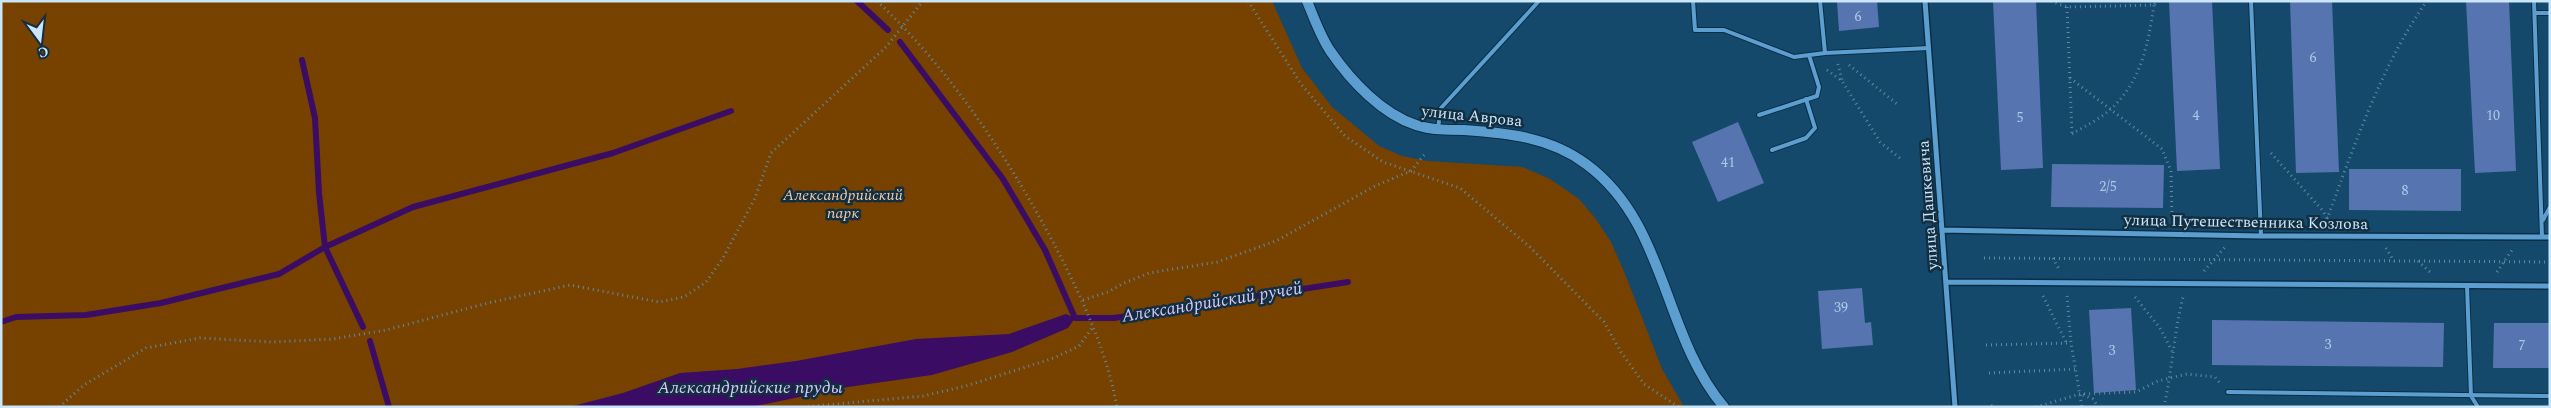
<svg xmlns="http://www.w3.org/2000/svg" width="2551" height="408" font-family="Spectral,serif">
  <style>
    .green { fill: #774200 }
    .water { fill: #3b0c64 }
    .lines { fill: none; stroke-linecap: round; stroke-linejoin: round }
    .stream { stroke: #3b0c64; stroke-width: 6 }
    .building { fill: #5675b0 }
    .lane-casing { stroke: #0a2e46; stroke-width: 6 }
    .street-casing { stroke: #0a2e46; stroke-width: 8 }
    .secondary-casing { stroke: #0a2e46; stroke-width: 12 }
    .path { stroke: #5f89a5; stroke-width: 3; stroke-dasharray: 1 4; stroke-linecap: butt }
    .lane { stroke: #5c9ecf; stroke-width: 4 }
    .street { stroke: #5c9ecf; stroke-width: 5 }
    .secondary { stroke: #5c9ecf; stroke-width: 10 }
    .labels { text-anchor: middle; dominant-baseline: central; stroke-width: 5; stroke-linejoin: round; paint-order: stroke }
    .number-label { font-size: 14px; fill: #aec9e7 }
    .street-label { font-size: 16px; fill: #cbe5f9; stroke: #122e41 }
    .park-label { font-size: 16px; font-style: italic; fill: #f4caa6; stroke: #122e41 }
    .water-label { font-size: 18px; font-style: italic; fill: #d9c7f7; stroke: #122e41 }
  </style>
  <rect width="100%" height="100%" fill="#15496b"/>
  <path class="green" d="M1 1H1272L1302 68 1332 107 1379 146 1402 156 1427 161 1522 167 1550 179 1579 199 1595 218 1611 242 1625 274 1662 369 1684 407H1Z"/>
  <path class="water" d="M1066 314 1075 318 1068 328 1012 352 932 375 848 387 751 407H569L623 393 680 373 737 369 796 361 916 339 1009 334Z"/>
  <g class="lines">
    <path class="stream" d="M857 1 888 30
      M900 42 1003 179 1045 250 1075 318H1114L1348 282
      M302 60 315 118 319 193 325 247 363 327
      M1 322 16 317 86 315 161 303 279 274 325 247 413 207 613 153 731 111
      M370 341 389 407"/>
  </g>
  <path class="building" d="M1837 1H1877L1879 27 1839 31Z
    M1993 1H2036L2043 168 2001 170Z
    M2169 1H2212L2220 169 2177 171Z
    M2290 1H2332L2339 172 2296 173Z
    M2466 1H2509L2516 171 2475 173Z
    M1738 122 1764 183 1718 202 1692 142Z
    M2052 164 2164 165 2163 208 2051 207Z
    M2349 169H2461V211L2349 210Z
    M1862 288 1865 323 1871 322 1873 345 1822 349 1818 291Z
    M2131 308 2136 390 2094 393 2089 310Z
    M2212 320 2444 323 2443 367 2212 365Z
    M2494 323H2550V368H2493Z"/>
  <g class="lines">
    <defs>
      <path id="lane" d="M1693 1 1695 30H1724L1794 57 1825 53 1929 48
        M1820 1 1825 53
        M2251 1 2261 236
        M2534 1 2542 237
        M2535 13H2550
        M1759 115 1817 96 1819 87 1809 55
        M1438 128 1441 108 1539 1
        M1772 150 1806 138 1815 128 1806 99
        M2543 220 2550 207
        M2467 285 2471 396 2478 407
        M2228 392 2550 396"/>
      <path id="street" d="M1925 1 1955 407
        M1942 230 2261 236 2550 237
        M1946 282 2550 286"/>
      <path id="secondary" d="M1307 1C1314 18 1321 38 1331 52 1351 81 1382 114 1416 125 1431 130 1448 130 1464 130 1507 133 1550 137 1586 164 1667 223 1662 334 1724 407"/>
    </defs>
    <use href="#lane" class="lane-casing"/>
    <use href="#street" class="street-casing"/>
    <use href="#secondary" class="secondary-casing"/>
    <path class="path" d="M877 1C950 70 1006 154 1053 242 1080 294 1106 348 1117 407
      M1248 1 1301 84 1345 136 1383 162 1460 188 1530 247 1604 322 1621 352 1644 384 1679 407
      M2051 1 2067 7 2154 5 2157 1
      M2067 7 2072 134
      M1838 64 1842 80
      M1849 65 1897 104
      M1827 70 1842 81 1880 142 1902 160
      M2070 78 2162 149 2171 171 2172 217
      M2072 134C2085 126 2100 119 2111 109 2142 80 2148 44 2154 5
      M2271 153 2323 211 2327 218
      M2327 219C2353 149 2383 61 2427 1
      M2386 248 2394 261
      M1984 258 2550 262
      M2053 258 2060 271
      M2418 261 2430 272
      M2204 271 2225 247
      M2497 272 2512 250
      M2043 296 2066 342
      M2067 296 2071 343 2082 407
      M2135 297 2160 328 2172 351
      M1083 300 1108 292 1124 283 1149 273 1217 262 1276 241 1375 186 1411 171 1424 155
      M1986 345 2071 343
      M1989 373 2075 369
      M2083 395 2093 399 2098 407
      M1991 405 1993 407
      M59 407 84 385 146 348 200 338 272 342 333 339 386 330 488 303 570 285 659 302 684 297 706 282 723 258 755 198 771 153 886 47 923 1
      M803 407 923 396 966 386 1054 358 1079 346 1093 327
      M2036 407 2080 394 2136 392 2158 381 2187 374 2215 377 2220 383
      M2164 407C2172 370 2174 333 2183 297"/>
    <use href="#lane" class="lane"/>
    <use href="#street" class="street"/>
    <use href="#secondary" class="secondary"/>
  </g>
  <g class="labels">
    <g class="number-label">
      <text x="1858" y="16">6</text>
      <text x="2313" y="57">6</text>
      <text x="2196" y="115">4</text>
      <text x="2493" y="115">10</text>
      <text x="2020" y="117">5</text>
      <text x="1728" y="162">41</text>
      <text x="2108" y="186">2/5</text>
      <text x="2405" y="190">8</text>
      <text x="1841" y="307">39</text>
      <text x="2328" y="344">3</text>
      <text x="2522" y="345">7</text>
      <text x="2112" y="350">3</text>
    </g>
    <g class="street-label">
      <text transform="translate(1472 116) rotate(6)">улица Аврова</text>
      <text transform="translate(1928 205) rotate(-94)">улица Дашкевича</text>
      <text transform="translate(2246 222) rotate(1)">улица Путешественника Козлова</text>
    </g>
    <g class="park-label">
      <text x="843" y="195">Александрийский<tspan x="843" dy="18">парк</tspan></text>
    </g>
    <g class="water-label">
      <text transform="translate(1212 302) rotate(-9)">Александрийский ручей</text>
      <text x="750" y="387">Александрийские пруды</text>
    </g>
  </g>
  <rect width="2551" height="408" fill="none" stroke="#cbe5f9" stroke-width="5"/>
  <g transform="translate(40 40) rotate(165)" stroke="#122e41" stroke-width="4" paint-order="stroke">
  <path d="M0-4L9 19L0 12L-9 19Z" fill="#cbe5f9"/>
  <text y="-8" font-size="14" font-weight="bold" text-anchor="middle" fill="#cbe5f9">С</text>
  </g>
</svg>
